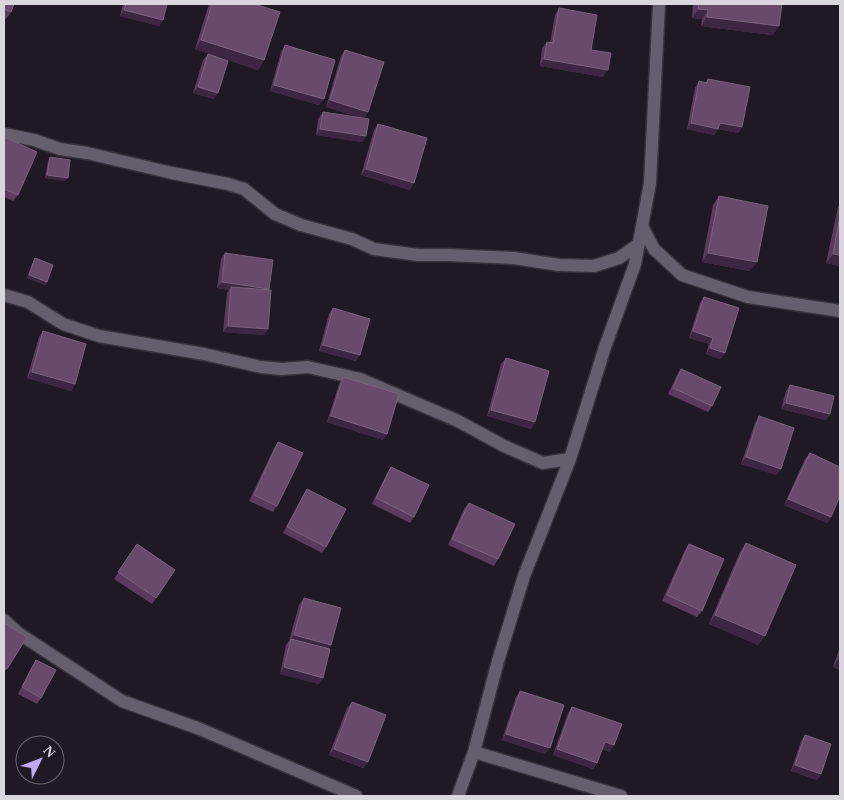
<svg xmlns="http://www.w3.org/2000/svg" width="844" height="800" font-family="'Times New Roman',serif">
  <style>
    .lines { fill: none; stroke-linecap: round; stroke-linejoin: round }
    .minor-casing { stroke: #38323c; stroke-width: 15 }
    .minor { stroke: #675e6d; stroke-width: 12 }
    .wall { fill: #5b3b5d }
    .shaded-wall { fill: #3d2641 }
    .building { fill: #684b6b; stroke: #7a617d }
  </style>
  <rect width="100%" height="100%" fill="#201825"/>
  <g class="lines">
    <defs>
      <path id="minor" d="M4 134 34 140 60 149 87 153 172 173 228 184 244 189 275 214 301 225 352 239 374 249 418 255H447L514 258 559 265 594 266 619 258 639 244
        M642 226 654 249 682 275 748 297 840 311
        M4 295 28 302 63 324 99 336 204 354 261 367 282 369 308 367 360 379 458 421 504 446 543 463 570 459
        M4 620 18 633 122 701 200 729 356 796
        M474 752 621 796
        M458 796 474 752 498 661 524 576 570 459 605 347 635 264 650 183 659 4"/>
    </defs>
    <use href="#minor" class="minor-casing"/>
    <use href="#minor" class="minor"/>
  </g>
  <path class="wall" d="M4 4 11 12 6 19 4 18Z
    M123 4H167L163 20 159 26 120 16Z
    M209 4H254L264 60 258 70 195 49Z
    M693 4H782L773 35 701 26 702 19 692 18Z
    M559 8 591 50 603 77 540 66 542 48 547 42 550 43 555 15Z
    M285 45 319 105 270 91 281 52Z
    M345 50 364 119 326 107 341 56Z
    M208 54 214 99 193 93 203 60Z
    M708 79 742 127 738 133 718 129 714 135 687 129 695 88 699 81 705 83Z
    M323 112 366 136 362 142 316 135 318 119Z
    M378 124 410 190 361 175 374 130Z
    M4 137 18 195 13 201 4 197Z
    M50 157 65 181 45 178 48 161Z
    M719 196 750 271 702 262 713 205Z
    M840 203V266L826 263 838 207Z
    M225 253 268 290V329L264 335 223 332 227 293 229 290 217 288 221 259Z
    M35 258 47 282 45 285 27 278 33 261Z
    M704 297 725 353 720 359 706 354 709 344 689 338 700 303Z
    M333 308 356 361 319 351 329 314Z
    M43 331 75 384 71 391 27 378 39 337Z
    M506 358 535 422 531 429 487 416 501 364Z
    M681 369 712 406 708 412 668 394 677 375Z
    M343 377 383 440 327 422 339 384Z
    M790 385 830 414 826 420 781 409 786 391Z
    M759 416 781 469 776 475 741 464 755 423Z
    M278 442 277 506 273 512 249 501 274 448Z
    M810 453 831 517 827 523 784 505 805 459Z
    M391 467 414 517 410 523 372 504 387 473Z
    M307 489 326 547 322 553 283 533 303 495Z
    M469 503 498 559 494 566 448 545 464 509Z
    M746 543 765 636 758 645 709 624 740 552Z
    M137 544 175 570 152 604 114 579Z
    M689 544 702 611 697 617 662 601 685 550Z
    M304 598 329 648 319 684 280 674 286 645 289 641 299 605Z
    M4 623 27 637 4 673Z
    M840 647V670L833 667Z
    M36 660 41 698 37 704 18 694 32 666Z
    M520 691 545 754 502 740 516 697Z
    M352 702 368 762 363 768 329 755 347 708Z
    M572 707 610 752 602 749 597 763 593 769 553 755 568 713Z
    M805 735 821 774 817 780 791 771 801 741Z"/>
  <path class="shaded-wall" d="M698 9 708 10 702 19 692 18Z
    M124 10 163 20 159 26 120 16Z
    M707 17 779 26 773 35 701 26Z
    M201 40 264 60 258 70 195 49Z
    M544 59 608 70 603 77 540 66Z
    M274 85 324 99 319 105 270 91Z
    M198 87 218 93 214 99 193 93Z
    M330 100 368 112 364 119 326 107Z
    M691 123H720L742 127 738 133 718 129 714 135 687 129Z
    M320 129 366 136 362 142 316 135Z
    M366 169 414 183 410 190 361 175Z
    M47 175 68 178 65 181 45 178Z
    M708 253 757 262 750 271 702 262Z
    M833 254 840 255V266L826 263Z
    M29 275 47 282 45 285 27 278Z
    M222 282 269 289 265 295 231 287 229 290 217 288Z
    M228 326 268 329 264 335 223 332Z
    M693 331 713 338 709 344 689 338Z
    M323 345 360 355 356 361 319 351Z
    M710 348 725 353 720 359 706 354Z
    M32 372 75 384 71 391 27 378Z
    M786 403 830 414 826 420 781 409Z
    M491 410 535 422 531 429 487 416Z
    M331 416 387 434 383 440 327 422Z
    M746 457 781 469 776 475 741 464Z
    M788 499 831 517 827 523 784 505Z
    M715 615 765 636 758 645 709 624Z
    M294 635 331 645 327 651 291 639Z
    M839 658 840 659V670L833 667Z
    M284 667 323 678 319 684 280 674Z
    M506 734 550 748 545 754 502 740Z
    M605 742 614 745 610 752 600 748Z
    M334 749 368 762 363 768 329 755Z
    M557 749 597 763 593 769 553 755Z
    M795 765 821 774 817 780 791 771Z"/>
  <path class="building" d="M4 4H14L11 12 4 9Z
    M126 4H167L163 20 124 10Z
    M212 4H254L280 12 264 60 201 40Z
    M699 4H782L779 26 707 17 708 10 698 9Z
    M559 8 597 15 591 50 611 53 608 70 544 59 547 42 553 43Z
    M285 45 335 60 324 99 274 85Z
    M345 50 384 62 368 112 330 100Z
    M208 54 228 61 218 93 198 87Z
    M708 79 750 87 742 127 720 123 718 129 691 123 699 81 707 83Z
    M323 112 369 119 366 136 320 129Z
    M378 124 427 138 414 183 366 169Z
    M4 137 37 152 18 195 4 189Z
    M50 157 70 160 68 178 47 175Z
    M719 196 768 206 757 262 708 253Z
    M840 216V255L833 254Z
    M225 253 273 260 269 289 222 282Z
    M35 258 53 265 47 282 29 275Z
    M231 287 271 290 268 329 228 326Z
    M704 297 739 308 725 353 710 348 713 338 693 331Z
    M333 308 370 319 360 355 323 345Z
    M43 331 86 344 75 384 32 372Z
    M506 358 549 371 535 422 491 410Z
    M681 369 721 387 712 406 673 388Z
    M343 377 399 394 387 434 331 416Z
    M790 385 834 396 830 414 786 403Z
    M759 416 794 428 781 469 746 457Z
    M278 442 303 453 277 506 254 495Z
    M810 453 840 467V496L831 517 788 499Z
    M391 467 429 485 414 517 376 498Z
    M307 489 346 509 326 547 287 527Z
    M469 503 515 524 498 559 452 539Z
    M746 543 796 565 765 636 715 615Z
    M137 544 175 570 156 598 118 572Z
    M689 544 724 559 702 611 667 595Z
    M304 598 341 608 331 645 294 635Z
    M4 623 27 637 7 669 4 667Z
    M291 639 330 649 323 678 284 667Z
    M36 660 56 670 41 698 22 687Z
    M520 691 564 705 550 748 506 734Z
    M352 702 386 715 368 762 334 749Z
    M572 707 622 724 614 745 605 742 597 763 557 749Z
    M805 735 831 744 821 774 795 765Z"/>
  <rect width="844" height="800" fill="none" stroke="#dbd5de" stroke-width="10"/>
  <g transform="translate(40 760) rotate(48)"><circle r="24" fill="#201825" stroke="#6b646f"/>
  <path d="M0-4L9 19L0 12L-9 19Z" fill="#c0a8f3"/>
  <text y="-8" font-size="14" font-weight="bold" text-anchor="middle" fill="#dbd5de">N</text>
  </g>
</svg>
